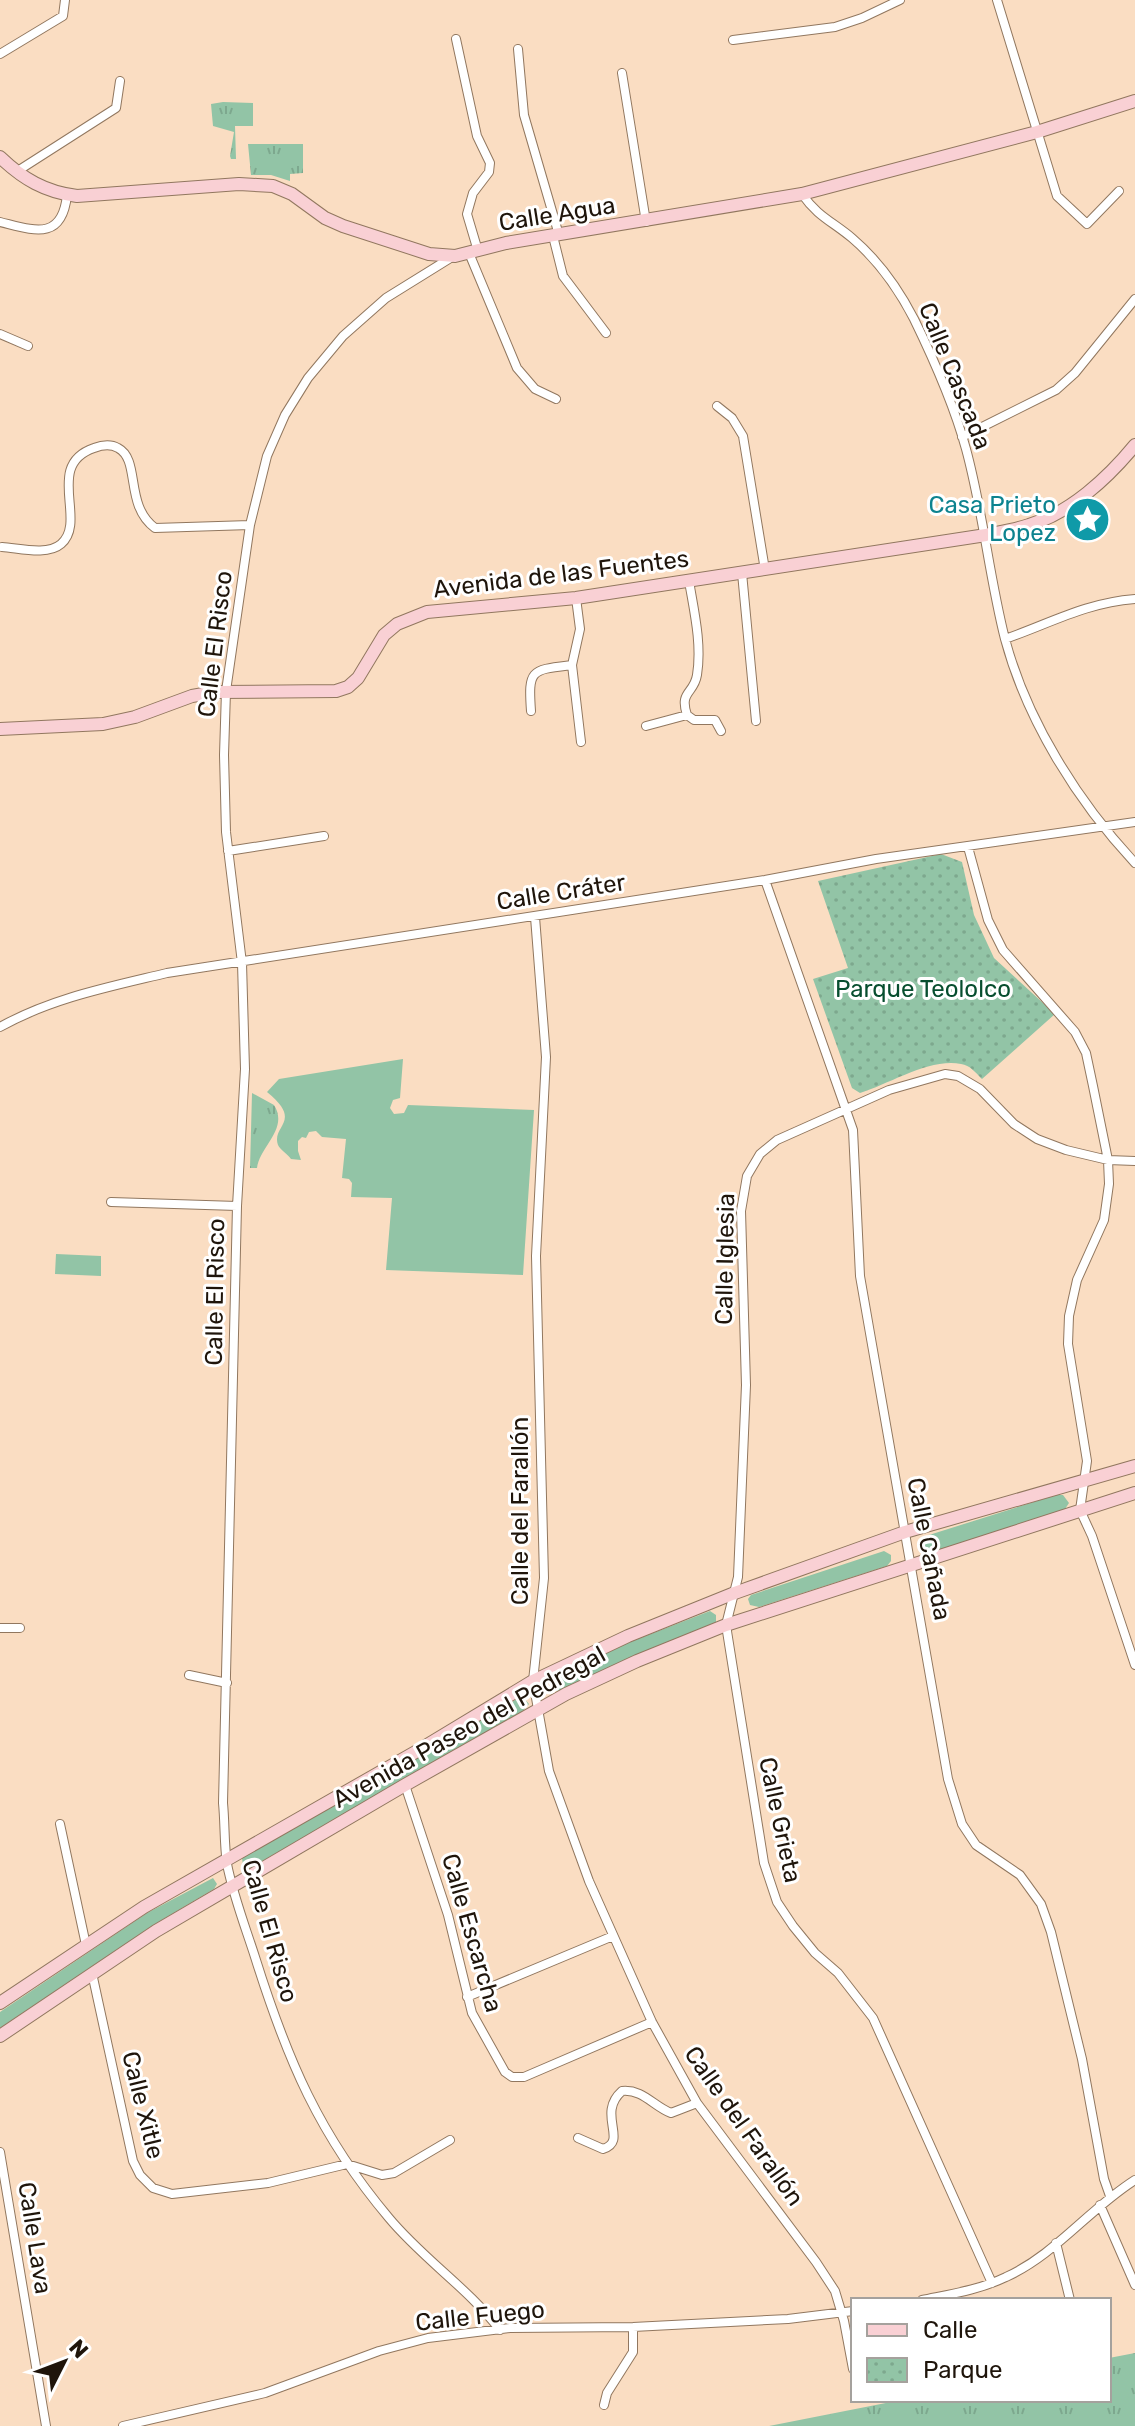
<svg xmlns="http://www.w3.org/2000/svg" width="1135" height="2426" font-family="Rubik,sans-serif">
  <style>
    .grass { fill: url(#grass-tufts) }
    .park { fill: url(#park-dots) }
    .garden { fill: #92c4a6 }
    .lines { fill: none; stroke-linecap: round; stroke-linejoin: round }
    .street-casing { stroke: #91775f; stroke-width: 10 }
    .secondary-casing { stroke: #91775f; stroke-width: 14 }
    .street { stroke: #fff; stroke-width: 8 }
    .secondary { stroke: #f9d0d4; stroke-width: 12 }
    .labels { text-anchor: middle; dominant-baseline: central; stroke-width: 6; stroke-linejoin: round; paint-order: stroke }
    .street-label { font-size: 24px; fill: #1f150b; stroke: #fff }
    .culture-label { font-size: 24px; fill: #0d838f; stroke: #fff; text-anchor: end }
    .park-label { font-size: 24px; fill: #074e2f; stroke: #fff }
  </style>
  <defs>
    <pattern id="grass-tufts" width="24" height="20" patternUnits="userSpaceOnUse" patternTransform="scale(2)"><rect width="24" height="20" fill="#92c4a6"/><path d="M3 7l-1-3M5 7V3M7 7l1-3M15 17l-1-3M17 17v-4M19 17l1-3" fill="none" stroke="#7da88e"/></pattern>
    <pattern id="park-dots" width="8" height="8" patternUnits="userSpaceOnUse" patternTransform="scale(2)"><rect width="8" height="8" fill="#92c4a6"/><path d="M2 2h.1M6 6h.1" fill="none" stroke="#7da88e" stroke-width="1.8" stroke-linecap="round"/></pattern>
  </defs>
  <rect width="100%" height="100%" fill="#faddc2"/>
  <path class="grass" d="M223 102 253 103V126H235L236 159H231L230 156 234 132 213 126 211 104Z
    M248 144H303V173L290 174V181L271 175H251Z
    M252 1093 274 1105C289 1129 260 1146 257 1168H250Z
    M1135 2353V2426H769L901 2400H1109V2358Z"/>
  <path class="park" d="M941 854 962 862 974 915 994 958 1055 1014 982 1079C976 1073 970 1065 961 1064 929 1058 890 1084 860 1093L852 1088 813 979 848 968 818 881Z"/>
  <path class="garden" d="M403 1059 400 1098 393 1100 390 1108 394 1114 404 1113 408 1105 534 1110 523 1275 386 1270 392 1198 351 1197 352 1183 349 1179 342 1178 346 1139 322 1137 316 1131 309 1132 306 1138 302 1137 298 1141V1151L301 1160 291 1159C288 1154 280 1150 278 1145 271 1125 304 1122 267 1092L279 1079Z
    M56 1254 101 1256V1276L55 1274Z
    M1056 1495H1063L1069 1503 1065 1509 929 1554 923 1553 919 1542 929 1535Z
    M884 1551 891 1555V1561L887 1566 759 1607 750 1605 748 1599 751 1595Z
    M710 1611 716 1615V1622L563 1690 555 1691 551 1684 553 1679 625 1644Z
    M522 1696 529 1704 520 1714 252 1867 246 1869 243 1865 242 1858Z
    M213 1878 217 1884 214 1889 155 1924 0 2028V2012L147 1913Z"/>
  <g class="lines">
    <defs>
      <path id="street" d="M997 0 1057 196 1087 224 1119 191
        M456 39 477 136 490 163 489 172 473 193 467 214 478 251
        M733 40 835 27 862 18 900 0
        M518 49 524 115 559 235
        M0 54 63 16 65 0
        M622 73 646 222
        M16 172 116 108 120 81
        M802 194C817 216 833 222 852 238 879 261 898 288 914 319 934 360 954 405 966 449 983 511 989 576 1005 639 1027 721 1078 802 1135 863
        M0 222C33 230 62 242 67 195
        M553 236 563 276 606 333
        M469 253 517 368 535 389 556 399
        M452 257 386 298 343 336 308 378 285 415 267 456 250 525 226 691 224 755 226 832 242 963 245 1069 237 1206 223 1803C225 1823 224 1844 227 1864 233 1895 245 1926 255 1957 287 2059 319 2135 389 2218 423 2259 468 2288 500 2330
        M0 334 28 346
        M717 406 732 418 743 436 765 570
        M962 437 1056 390 1075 373 1135 299
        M2 547C19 548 47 556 61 544 88 521 44 465 94 448 102 445 111 444 118 448 141 460 124 505 155 528L250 525
        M742 573 756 721
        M576 598 580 629 572 665 581 742
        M1005 639C1051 623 1085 603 1135 599
        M531 711C528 669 531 670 572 665
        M687 715C679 691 694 694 697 675 702 644 694 611 689 581
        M646 726 687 715 694 720H715L721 731
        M968 847 988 920 1003 950 1075 1032 1086 1053 1093 1086 1108 1160 1109 1184 1104 1220 1077 1280 1069 1316 1068 1344 1087 1461 1080 1510 1092 1536 1135 1665
        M228 851 324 836
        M765 880 853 1130 860 1276 948 1779 962 1824 976 1845 1020 1875 1041 1904 1051 1932 1082 2059 1104 2179 1110 2196
        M535 917 546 1057 536 1256 544 1578 533 1681 549 1771 589 1881 652 2022 697 2103 816 2262 835 2291 844 2321 853 2369
        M0 1027C52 998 109 987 167 973L765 880 876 859 1135 822
        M111 1202 237 1206
        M0 1628H20
        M189 1675 227 1683
        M405 1785 448 1915 472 2013 505 2072 512 2077H524L652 2022
        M60 1824 86 1945
        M92 1973 133 2161 140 2175 153 2188 172 2194 268 2183 347 2164 382 2175 394 2173 450 2140
        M467 1997 613 1936
        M578 2138 603 2149C629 2141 596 2114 622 2091 643 2089 653 2106 671 2113L697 2103
        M0 2152 46 2426
        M1100 2205 1135 2285
        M1056 2243 1070 2300
        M992 2283 873 2018 838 1973 815 1953 793 1926 777 1902 764 1863 726 1625 738 1577 746 1385 741 1211 747 1176 760 1154 777 1140 889 1090 945 1074 958 1076 980 1089 1014 1124 1037 1139 1066 1150 1108 1160 1135 1161
        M922 2300C951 2294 979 2290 1006 2277 1055 2255 1089 2209 1135 2180
        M604 2405 607 2393 633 2352V2327
        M123 2426 265 2393 379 2351 428 2338 510 2328 633 2327 788 2319 853 2311"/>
      <path id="secondary" d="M0 157C23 179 45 192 77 196L239 184 273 186 292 194 325 218 343 226 429 254 455 256 506 243 802 194 1037 132 1135 101
        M0 729 103 724 135 717 192 696 215 692 336 691 348 687 358 678 384 635 397 624 427 612 576 598 986 535C1000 532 1015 530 1029 525 1070 513 1108 478 1135 445
        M0 2003 144 1907 419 1750 533 1681 628 1636 732 1594 905 1532 1135 1466
        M0 2036 156 1931 405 1785 566 1694 637 1661 726 1625 1135 1493"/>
    </defs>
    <use href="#street" class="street-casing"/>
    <use href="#secondary" class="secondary-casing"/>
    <use href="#street" class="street"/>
    <use href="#secondary" class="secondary"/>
  </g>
  <defs>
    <symbol id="sight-disc" viewBox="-11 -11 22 22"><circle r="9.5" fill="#0f9aa8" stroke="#fff"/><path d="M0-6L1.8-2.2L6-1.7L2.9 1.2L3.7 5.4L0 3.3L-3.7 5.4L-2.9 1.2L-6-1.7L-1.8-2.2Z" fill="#fff"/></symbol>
  </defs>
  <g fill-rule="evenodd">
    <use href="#sight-disc" x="1062" y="494" width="51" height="51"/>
  </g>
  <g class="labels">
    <g class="street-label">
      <text transform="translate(557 214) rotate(-9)">Calle Agua</text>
      <text transform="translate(955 376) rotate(68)">Calle Cascada</text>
      <text transform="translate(561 574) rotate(-7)">Avenida de las Fuentes</text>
      <text transform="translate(215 644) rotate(-83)">Calle El Risco</text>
      <text transform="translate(561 892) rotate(-9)">Calle Cráter</text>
      <text transform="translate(725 1259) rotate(-89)">Calle Iglesia</text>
      <text transform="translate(215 1292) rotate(-89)">Calle El Risco</text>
      <text transform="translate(520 1511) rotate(-90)">Calle del Farallón</text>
      <text transform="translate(929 1549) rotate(79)">Calle Cañada</text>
      <text transform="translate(469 1727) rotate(-29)">Avenida Paseo del Pedregal</text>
      <text transform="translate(780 1820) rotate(78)">Calle Grieta</text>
      <text transform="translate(270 1931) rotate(74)">Calle El Risco</text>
      <text transform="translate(472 1933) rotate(74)">Calle Escarcha</text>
      <text transform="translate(143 2105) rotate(76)">Calle Xitle</text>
      <text transform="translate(744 2126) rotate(55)">Calle del Farallón</text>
      <text transform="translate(35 2238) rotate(81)">Calle Lava</text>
      <text transform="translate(480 2316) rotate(-6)">Calle Fuego</text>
    </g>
    <g class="culture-label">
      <text x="1056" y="505">Casa Prieto<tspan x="1056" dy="28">Lopez</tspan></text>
    </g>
    <g class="park-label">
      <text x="923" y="989">Parque Teololco</text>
    </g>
  </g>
  <rect x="851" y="2298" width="260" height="104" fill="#ffffff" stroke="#a5a19d" stroke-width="2"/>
  <rect x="867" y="2324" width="40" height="12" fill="#f9d0d4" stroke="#a5a19d" stroke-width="2"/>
  <text x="923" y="2338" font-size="24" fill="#1f150b">Calle</text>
  <rect x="867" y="2358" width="40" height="24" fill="url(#park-dots)" stroke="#a5a19d" stroke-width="2"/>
  <text x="923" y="2378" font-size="24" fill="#1f150b">Parque</text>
  <g transform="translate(64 2362) rotate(48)" stroke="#ffffff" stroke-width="6" paint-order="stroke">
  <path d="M0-6L14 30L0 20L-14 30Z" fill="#1f150b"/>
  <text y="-12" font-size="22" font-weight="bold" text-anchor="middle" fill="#1f150b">N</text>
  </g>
</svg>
